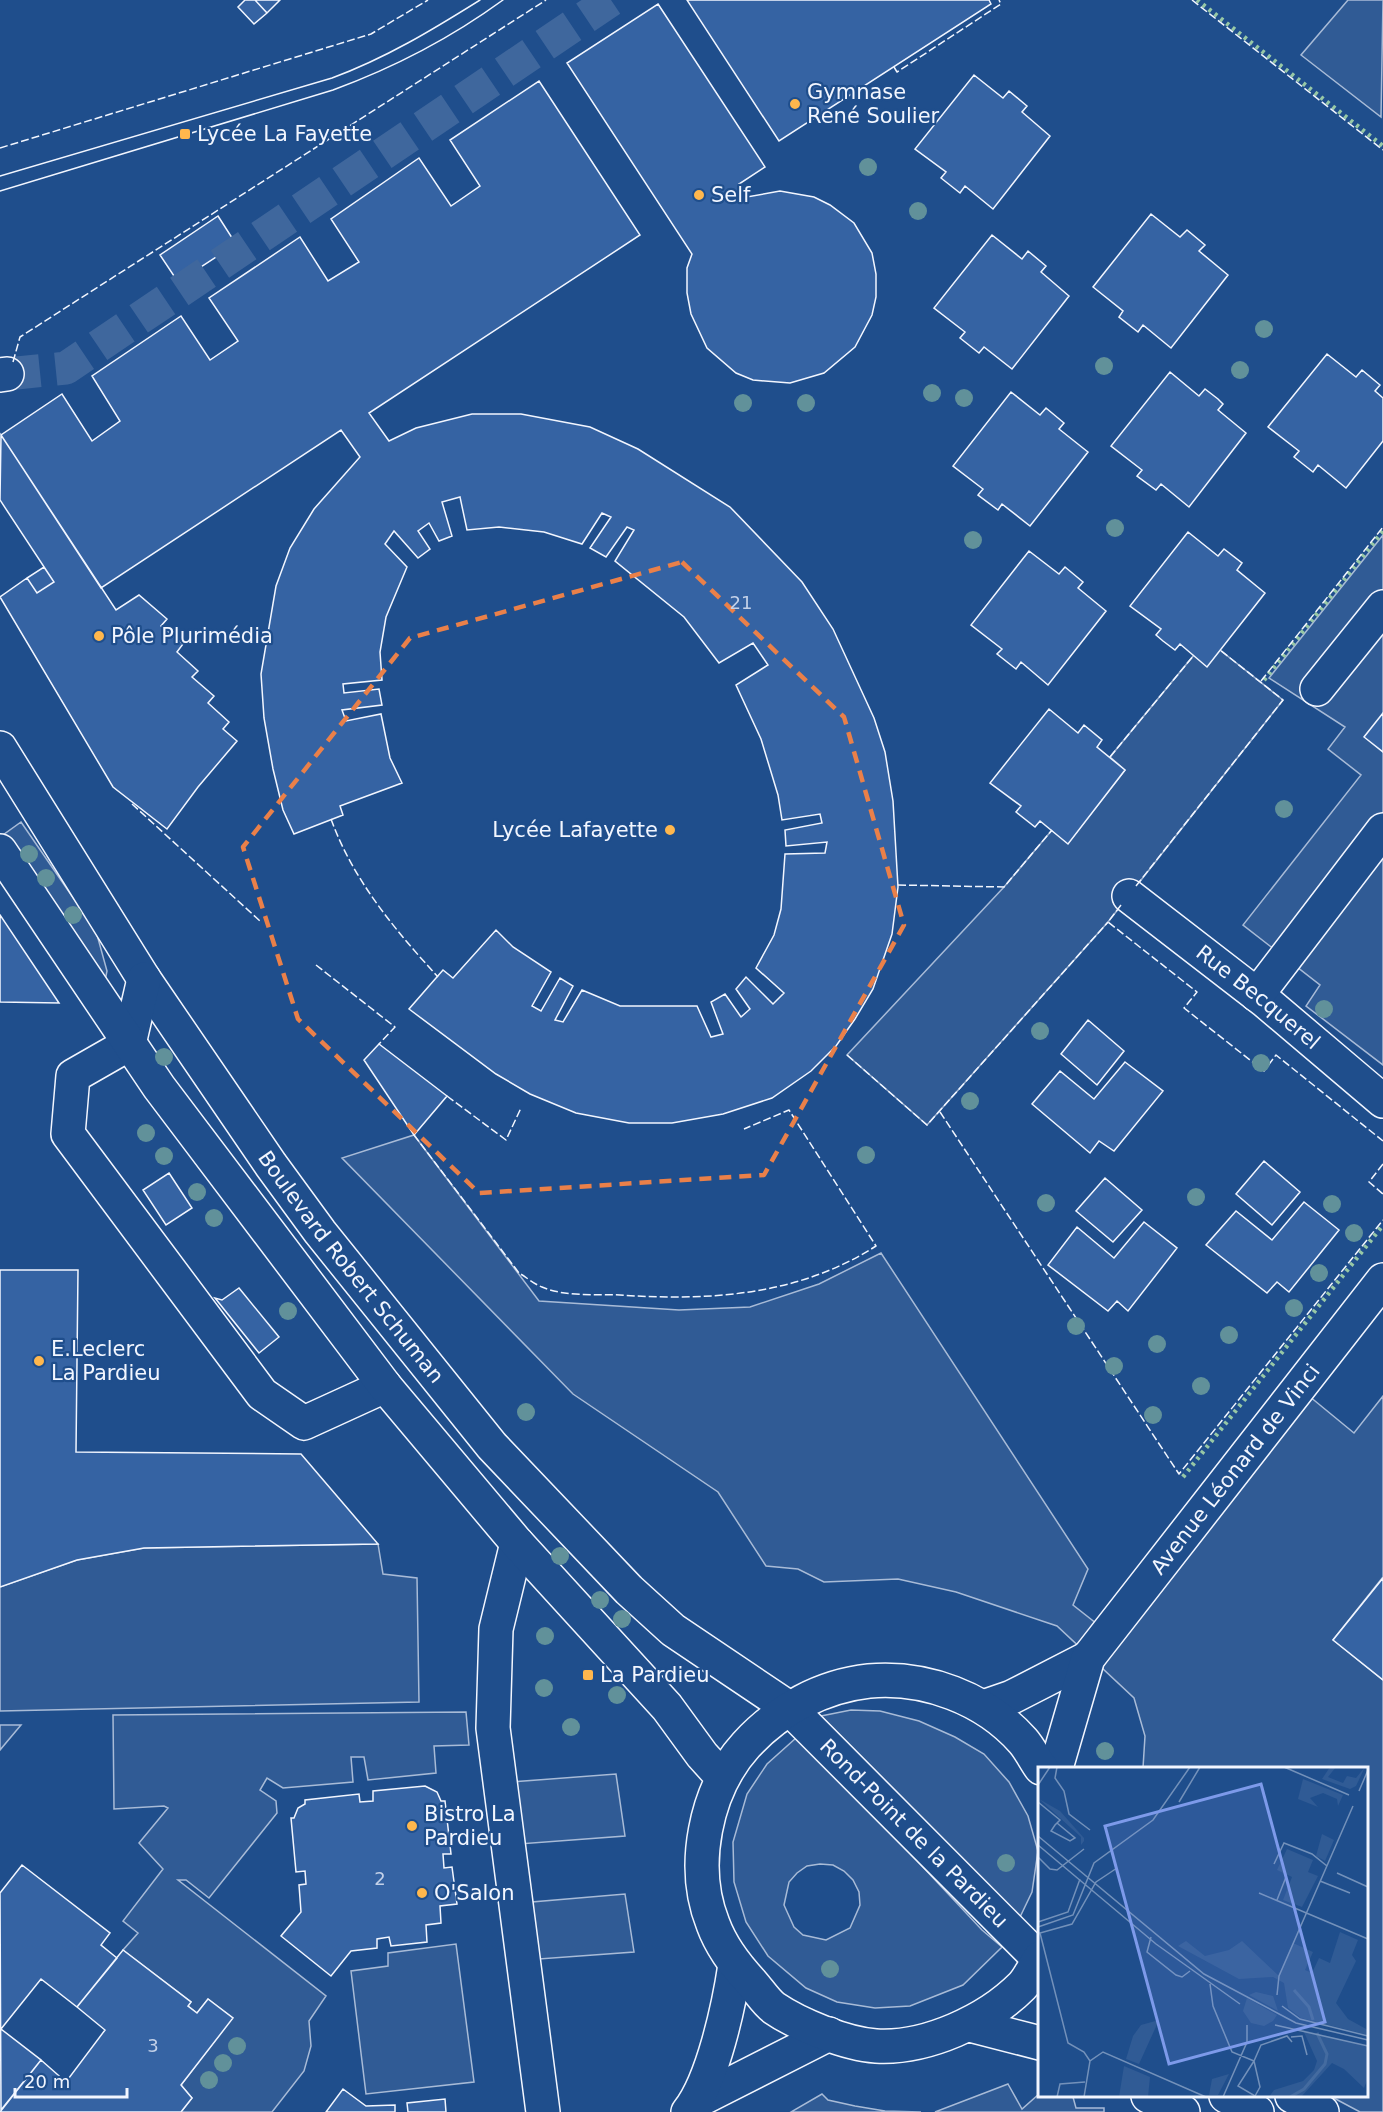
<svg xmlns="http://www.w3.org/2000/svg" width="1383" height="2112" font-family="'DejaVu Sans',sans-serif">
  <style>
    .built { fill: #305b95; stroke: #a8bbd7; stroke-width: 1.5; fill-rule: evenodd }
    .building { fill: #3563a3; stroke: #f2f6ff; stroke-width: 1.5 }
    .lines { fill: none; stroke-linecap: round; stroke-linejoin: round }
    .minor-tunnel { stroke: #3f679d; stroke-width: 33; stroke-dasharray: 33 16; stroke-linecap: butt }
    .minor-casing { stroke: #f2f6ff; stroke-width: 36 }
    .major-casing { stroke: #f2f6ff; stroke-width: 36 }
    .minor { stroke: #1f4e8c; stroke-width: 33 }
    .major { stroke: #1f4e8c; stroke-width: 33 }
    .tram { stroke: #f2f6ff; stroke-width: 1.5 }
    .hedge { stroke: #97c8a6; stroke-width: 4.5; stroke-dasharray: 3 4.5; stroke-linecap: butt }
    .fence { stroke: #f2f6ff; stroke-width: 1.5; stroke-dasharray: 8 3; stroke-linecap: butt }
    .tree { fill: #61919a }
    .marked { fill: none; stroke: #ea8049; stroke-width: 4.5; stroke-dasharray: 12 8; stroke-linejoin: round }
    .poi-dot { fill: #ffb74d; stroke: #1f4e8c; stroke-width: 2 }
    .labels { text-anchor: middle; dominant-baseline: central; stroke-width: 4.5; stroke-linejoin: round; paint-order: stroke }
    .number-label { font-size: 18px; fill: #c3d1e8 }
    .poi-label { font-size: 21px; fill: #f2f6ff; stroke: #1f4e8c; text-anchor: start }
    .street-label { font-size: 21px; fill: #f2f6ff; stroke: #1f4e8c }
    .inset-river { fill: none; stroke: #446ba0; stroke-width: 3 }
    .inset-road { fill: none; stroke: #7391ba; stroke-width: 1.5 }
    .view { fill: #7d9aea; fill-opacity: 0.15; stroke: #7d9aea; stroke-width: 3 }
    .inset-edge { fill: none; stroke: #f2f6ff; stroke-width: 3 }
  </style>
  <rect width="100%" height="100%" fill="#1f4e8c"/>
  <path class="built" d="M1348 0H1383L1381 117 1301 55Z
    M1383 535V1065L1306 1006 1320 985 1243 925 1361 775 1328 749 1345 727 1269 678Z
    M1220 650 1283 700 1108 922 927 1125 847 1055 1004 887 1052 830 1068 843 1125 770 1110 757 1194 655Z
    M21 822 96 931 107 971 105 981 3 835Z
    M414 1135 539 1301 679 1310 750 1307 819 1284 881 1253 1088 1569 1073 1605 1106 1631 1298 1387 1354 1433 1383 1396V1577L1333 1640 1383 1680V2112H1360L1330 2096H1366V1768H1143L1145 1736 1134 1698 1057 1626 956 1592 898 1579 824 1582 798 1569 766 1566 718 1492 573 1394 342 1158Z
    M378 1544 383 1574 417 1578 419 1702 0 1711V1587L77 1560 144 1548Z
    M851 1710 880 1711 919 1721 955 1737 984 1754 1009 1782 1028 1816 1038 1851 1032 1892 1020 1917 821 1716Z
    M466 1712 469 1745 434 1746 436 1773 368 1780 364 1757H351L353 1782 283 1788 267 1778 260 1790 276 1801 277 1813 209 1898 186 1880H178L326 1996 309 2021 311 2046 304 2071 272 2112H181L192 2098 181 2085 232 2018 208 1999 197 2013 188 2006 191 2002 123 1950 138 1933 123 1921 163 1869 139 1843 168 1808 164 1806 114 1809 113 1715Z
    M0 1725H21L0 1750Z
    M796 1738 892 1834 982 1930 1002 1947 963 1985 910 2006 875 2008 837 2002 806 1988 768 1956 746 1922 734 1882 733 1842 747 1794 767 1764ZM820 1864 833 1865 844 1871 853 1880 859 1892 860 1905 850 1928 826 1940 803 1935 794 1927 784 1905 789 1882 797 1873 807 1866Z
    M616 1774 625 1836 519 1844 511 1782Z
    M625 1894 634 1952 539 1959 532 1902Z
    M456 1944 474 2082 366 2094 351 1971 388 1966V1953Z
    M1008 2084 1022 2109 1039 2094 1073 2097 1076 2108H1104V2112H935Z
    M822 2094 828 2100 855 2106 885 2111 921 2112H791Z"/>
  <path class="building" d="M245 0H255L267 13 254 24 238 7Z
    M255 0H280L267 13Z
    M687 0H989L991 4 779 141Z
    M658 4 765 167 739 184 747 197 780 191 814 197 830 205 854 223 872 253 876 274V297L872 315 855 347 824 373 790 383 753 380 736 373 707 348 691 314 687 293V268L692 254 567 63Z
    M974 75 1003 98 1009 91 1027 106 1022 112 1050 136 993 209 965 186 960 193 941 178 946 172 915 149Z
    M539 81 640 235 369 413 389 441 416 428 472 414H521L590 427 638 449 730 507 802 582 833 629 874 718 885 752 893 801 898 887 892 934 873 989 855 1019 836 1046 811 1071 772 1098 723 1114 672 1123H629L576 1113 530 1094 496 1074 409 1009 443 970 453 978 496 930 513 947 551 972 532 1006 541 1011 560 978 573 986 555 1020 563 1022 582 990 620 1006H697L711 1037 723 1034 711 1002 725 994 741 1017 750 1009 736 989 746 977 773 1004 784 993 756 968 774 935 781 909 785 854 825 853 827 842 786 846 785 830 822 823 820 814 782 820 778 795 761 739 736 685 768 665 753 643 719 663 684 617 615 561 634 530 627 527 606 557 590 548 611 517 602 513 582 544 544 532 499 527 467 530 460 497 442 502 452 536 439 541 429 523 418 531 430 549 418 558 394 531 385 544 407 567 386 617 380 652 382 680 343 684 344 693 379 689 382 705 342 710 346 721 381 714 390 758 402 783 340 806 343 815 294 834 283 810 273 769 264 718 261 674 276 586 290 548 314 509 360 457 341 430 101 588 1 435 62 394 92 441 120 421 92 376 181 316 210 360 238 341 209 298 300 237 328 281 359 262 331 219 419 158 451 206 480 186 450 140Z
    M1151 214 1180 237 1187 230 1205 245 1199 251 1228 275 1171 348 1143 325 1138 332 1119 317 1123 311 1093 287Z
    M218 216 236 244 178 282 160 255Z
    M992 235 1022 259 1028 251 1046 266 1041 272 1069 296 1012 369 984 347 979 353 960 338 965 332 934 308Z
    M1327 354 1356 377 1362 370 1380 385 1375 391 1383 398V441L1346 488 1318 465 1313 472 1294 457 1299 451 1268 427Z
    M1170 372 1199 396 1205 389 1218 399 1223 404 1218 410 1246 433 1189 507 1161 484 1156 490 1137 476 1142 470 1111 446Z
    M1011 392 1040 415 1046 408 1064 423 1059 429 1088 452 1030 526 1002 504 998 510 978 495 983 489 953 466Z
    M1 435 116 610 139 595 167 619 161 626 183 644 177 652 198 671 192 677 214 696 208 703 229 722 223 729 237 741 198 787 167 829 113 787 0 597 27 578 37 593 54 582 0 500Z
    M1188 532 1218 556 1224 549 1242 563 1237 570 1265 593 1207 667 1180 644 1175 650 1163 641 1156 635 1161 629 1130 606Z
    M1029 551 1059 574 1065 567 1083 582 1078 588 1106 611 1048 685 1021 662 1016 669 997 654 1002 649 971 625Z
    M44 567 54 582 37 593 27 578Z
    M1049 709 1078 733 1084 725 1102 740 1097 747 1125 770 1068 844 1040 821 1035 827 1016 812 1021 806 990 783Z
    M1383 713V752L1364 737Z
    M0 915 59 1003 0 1002Z
    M1088 1020 1124 1051 1097 1085 1061 1054Z
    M379 1044 447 1096 414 1135 364 1060Z
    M1125 1062 1163 1091 1114 1151 1099 1141 1090 1153 1032 1104 1060 1071 1094 1099Z
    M1264 1161 1300 1192 1272 1225 1236 1194Z
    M169 1173 192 1208 166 1225 143 1190Z
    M1105 1178 1142 1210 1113 1242 1076 1211Z
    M1304 1202 1339 1230 1289 1292 1277 1282 1267 1293 1206 1245 1236 1211 1272 1240Z
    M1144 1222 1177 1248 1128 1311 1117 1301 1108 1311 1048 1265 1077 1227 1114 1258Z
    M0 1270H78L76 1452 301 1454 378 1544 144 1548 77 1560 0 1587Z
    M239 1288 279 1337 259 1353 215 1298 222 1300Z
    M1383 1578V1680L1333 1640Z
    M425 1786 437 1792 441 1801H445L451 1854H443L444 1868 452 1867 457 1904 440 1906 441 1923 426 1925 427 1942 391 1946 389 1937 377 1939V1948L351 1951 331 1976 281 1936 301 1912 299 1885 306 1884 305 1871 296 1872 291 1818H294L298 1808 305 1804V1800L359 1794 360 1802 373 1801V1791Z
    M22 1865 110 1933 101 1945 117 1958 77 2007 41 1979 1 2029 41 2060 1 2110 0 1893Z
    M123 1950 191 2002 188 2006 197 2013 208 1999 233 2018 181 2085 192 2098 181 2112H0L41 2060 66 2082 105 2030 77 2007Z
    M343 2089 366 2106 395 2105V2112H326Z
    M445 2099 446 2112H408L407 2103Z"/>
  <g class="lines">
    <path class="minor-tunnel" d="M7 374 66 368 611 0"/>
    <defs>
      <g id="minor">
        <path d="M0 375 7 374"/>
        <path d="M1317 689 1383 607"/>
        <path id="s1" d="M0 748 144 979 271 1165 320 1232 492 1446 629 1590 673 1630 789 1708 1040 1960"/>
        <path id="s2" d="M1129 896 1265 1001 1383 1101"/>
        <path d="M144 979 129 1044 73 1076 68 1134 262 1394 304 1423 385 1386"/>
        <path d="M1257 995 1383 830"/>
        <path d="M517 1543 496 1629 493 1728 543 2112"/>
        <path d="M983 1707 1012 1697 1088 1658"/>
        <path id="s3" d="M1056 1768 1088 1658 1383 1280"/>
        <path d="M1226 2096 1257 2112"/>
        <path d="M697 2101 829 2034"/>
        <path d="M688 2112C713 2081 729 2005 735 1965"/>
      </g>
      <path id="major" d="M0 851 159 1087 385 1386 517 1543 667 1707 702 1755 722 1777
        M1040 1958C1034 1967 1029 1979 1022 1986 987 2021 926 2049 876 2046 846 2044 799 2025 774 2008 766 2002 759 1991 752 1983 736 1966 721 1946 713 1924 690 1867 705 1790 746 1745 778 1710 822 1686 869 1681 925 1676 985 1698 1023 1741 1030 1749 1035 1760 1041 1768
        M970 2025 1040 2043
        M1148 2096 1183 2112
        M1292 2096 1322 2112"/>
    </defs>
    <use href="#minor" class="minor-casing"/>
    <use href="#major" class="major-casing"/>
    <use href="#minor" class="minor"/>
    <use href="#major" class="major"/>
    <path class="tram" d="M0 176 332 78C386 58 432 30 480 0
      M0 191 333 90C393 68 451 38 503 0"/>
    <path class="hedge" d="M1197 0 1383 146
      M1264 680 1383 531
      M1183 1477 1383 1225"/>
    <path class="fence" d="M1192 0 1383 150
      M894 67 897 72 1001 4 999 0
      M0 148 371 34 428 0
      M13 362 20 337 546 0
      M1261 681 1383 527
      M1110 757 1194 655
      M132 804 260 921
      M331 819C353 880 395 930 438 977
      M898 885 1004 887 1052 830
      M1136 886 1283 700 1220 650
      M1121 905 1108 922 1197 992 1184 1008 1264 1071 1276 1055 1383 1141
      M316 965 395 1027 379 1044
      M847 1055 927 1125 1108 922
      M447 1096 506 1140 521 1108
      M940 1112 1179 1474 1383 1220
      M414 1135 519 1273C526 1277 534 1284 542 1287 565 1297 595 1294 620 1295 709 1301 798 1296 876 1246L789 1110 744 1129
      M1383 1164 1369 1182 1383 1194"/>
  </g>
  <g class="tree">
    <circle cx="868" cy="167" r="9"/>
    <circle cx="918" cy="211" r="9"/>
    <circle cx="1264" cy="329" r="9"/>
    <circle cx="1104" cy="366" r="9"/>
    <circle cx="1240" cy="370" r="9"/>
    <circle cx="932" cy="393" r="9"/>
    <circle cx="964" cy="398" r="9"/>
    <circle cx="743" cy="403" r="9"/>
    <circle cx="806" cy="403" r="9"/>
    <circle cx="1115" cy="528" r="9"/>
    <circle cx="973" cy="540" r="9"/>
    <circle cx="1284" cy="809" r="9"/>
    <circle cx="29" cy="854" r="9"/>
    <circle cx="46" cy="878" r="9"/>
    <circle cx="73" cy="915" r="9"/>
    <circle cx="1324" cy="1009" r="9"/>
    <circle cx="1040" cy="1031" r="9"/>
    <circle cx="164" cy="1057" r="9"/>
    <circle cx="1261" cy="1063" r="9"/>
    <circle cx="970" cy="1101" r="9"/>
    <circle cx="146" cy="1133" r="9"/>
    <circle cx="866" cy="1155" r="9"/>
    <circle cx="164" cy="1156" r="9"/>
    <circle cx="197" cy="1192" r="9"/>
    <circle cx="1196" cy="1197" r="9"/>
    <circle cx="1046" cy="1203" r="9"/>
    <circle cx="1332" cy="1204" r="9"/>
    <circle cx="214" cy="1218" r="9"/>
    <circle cx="1354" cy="1233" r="9"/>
    <circle cx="1319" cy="1273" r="9"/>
    <circle cx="1294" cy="1308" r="9"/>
    <circle cx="288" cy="1311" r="9"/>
    <circle cx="1076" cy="1326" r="9"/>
    <circle cx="1229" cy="1335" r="9"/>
    <circle cx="1157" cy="1344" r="9"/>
    <circle cx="1114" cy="1366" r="9"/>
    <circle cx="1201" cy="1386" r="9"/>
    <circle cx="526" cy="1412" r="9"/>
    <circle cx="1153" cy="1415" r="9"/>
    <circle cx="560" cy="1556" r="9"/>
    <circle cx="600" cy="1600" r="9"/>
    <circle cx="622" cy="1619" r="9"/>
    <circle cx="545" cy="1636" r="9"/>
    <circle cx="544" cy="1688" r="9"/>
    <circle cx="617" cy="1695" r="9"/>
    <circle cx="571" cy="1727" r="9"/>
    <circle cx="1105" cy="1751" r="9"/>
    <circle cx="1006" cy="1863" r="9"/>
    <circle cx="830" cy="1969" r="9"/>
    <circle cx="237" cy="2046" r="9"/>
    <circle cx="223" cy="2063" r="9"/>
    <circle cx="209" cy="2080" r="9"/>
  </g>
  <path class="marked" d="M682 562 844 717 904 925 764 1175 479 1193 298 1019 243 847 410 638Z"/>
  <g class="poi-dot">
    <circle cx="795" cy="104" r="6"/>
    <rect x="179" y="128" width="12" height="12" rx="3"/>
    <circle cx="699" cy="195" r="6"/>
    <circle cx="99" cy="636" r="6"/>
    <circle cx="670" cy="830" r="6"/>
    <circle cx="39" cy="1361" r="6"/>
    <rect x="582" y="1669" width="12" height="12" rx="3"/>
    <circle cx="412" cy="1826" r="6"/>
    <circle cx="422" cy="1893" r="6"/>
  </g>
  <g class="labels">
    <g class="number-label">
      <text x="741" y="602">21</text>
      <text x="380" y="1878">2</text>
      <text x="153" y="2045">3</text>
    </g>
    <g class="poi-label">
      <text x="807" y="92">Gymnase<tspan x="807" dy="24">René Soulier</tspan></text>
      <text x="197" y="134">Lycée La Fayette</text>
      <text x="711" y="195">Self</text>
      <text x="111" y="636">Pôle Plurimédia</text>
      <text x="658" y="830" text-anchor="end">Lycée Lafayette</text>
      <text x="51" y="1349">E.Leclerc<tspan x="51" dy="24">La Pardieu</tspan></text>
      <text x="600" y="1675">La Pardieu</text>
      <text x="424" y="1814">Bistro La<tspan x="424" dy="24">Pardieu</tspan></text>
      <text x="434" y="1893">O'Salon</text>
    </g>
    <g class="street-label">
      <text stroke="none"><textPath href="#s2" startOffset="164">Rue Becquerel</textPath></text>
      <text stroke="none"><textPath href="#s1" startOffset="627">Boulevard Robert Schuman</textPath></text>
      <text stroke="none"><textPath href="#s3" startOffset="354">Avenue Léonard de Vinci</textPath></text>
      <text stroke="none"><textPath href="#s1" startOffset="1430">Rond-Point de la Pardieu</textPath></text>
    </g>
  </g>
  <g transform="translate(1038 1767)">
    <rect width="330" height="330" fill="#1f4e8c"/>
    <path d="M292 0H298L290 10 305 16 309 9 318 11 327 0 318 19 312 22 284 12ZM265 12 305 28 300 39 299 32 285 26 272 31 280 40 260 32ZM1 32 22 44 46 71V74L43 78V70ZM284 67 296 73 287 94 278 89ZM249 82 275 93 270 105 280 109 264 140 245 133 254 110 239 103ZM302 165 320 173 314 188 318 194 298 236 310 252 330 263V268L263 251 250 241 246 216 235 210 201 212 140 179 148 174 167 189 191 183 204 174 241 209 255 176 275 185 267 203 274 206 281 191 292 196ZM218 225 235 229 240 244 211 228ZM209 231 239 248 235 254 226 259 213 256 205 244ZM121 253 101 297 88 292 95 269 103 258ZM265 263 330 279V311L326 321 306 302 294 296 263 330H231L236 323 265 314 276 303 279 294ZM86 299 112 310 110 330H81ZM191 307 180 328H171L174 312Z" fill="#305b95"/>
    <path class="inset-river" d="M256 223 271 240 275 253M252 330 266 322 287 297 289 287 279 266"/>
    <path class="inset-road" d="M19 0 17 11 26 24 31 47 52 63M246 0 311 28M0 18 12 0M321 24 330 3M0 35 22 53 17 58 13 64 32 74 37 71 19 56M141 35 162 0M0 69 166 207 258 256 330 273M0 78 118 177 202 237M0 90 12 102 19 103 46 82M236 97 246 76 274 87 289 99M299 106 330 120M282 114 312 126M221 126 330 172M239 133 248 110M0 155 30 145 42 112M0 160 35 148 56 96 115 53 152 0M113 170 109 185 138 208 144 210 152 204M172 217 175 239 194 285 216 294 223 278 249 269 254 275M239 228 241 209 315 39M244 239 262 252 330 269M237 258 330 279M253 270 264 269 269 288M52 294 46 285 30 276 2 166 34 157 58 115 79 101M216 294 222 320 217 329 200 319ZM19 330 22 317 47 315M46 330 52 294 65 285 168 330M185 330 209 275V258"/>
    <path class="view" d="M223 17 287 255 131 297 67 59Z"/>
    <rect width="330" height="330" class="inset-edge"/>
  </g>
  <path d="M15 2088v9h112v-9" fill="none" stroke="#f2f6ff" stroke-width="3"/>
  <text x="24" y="2088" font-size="18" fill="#f2f6ff" stroke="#1f4e8c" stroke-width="4.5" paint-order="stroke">20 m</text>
</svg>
